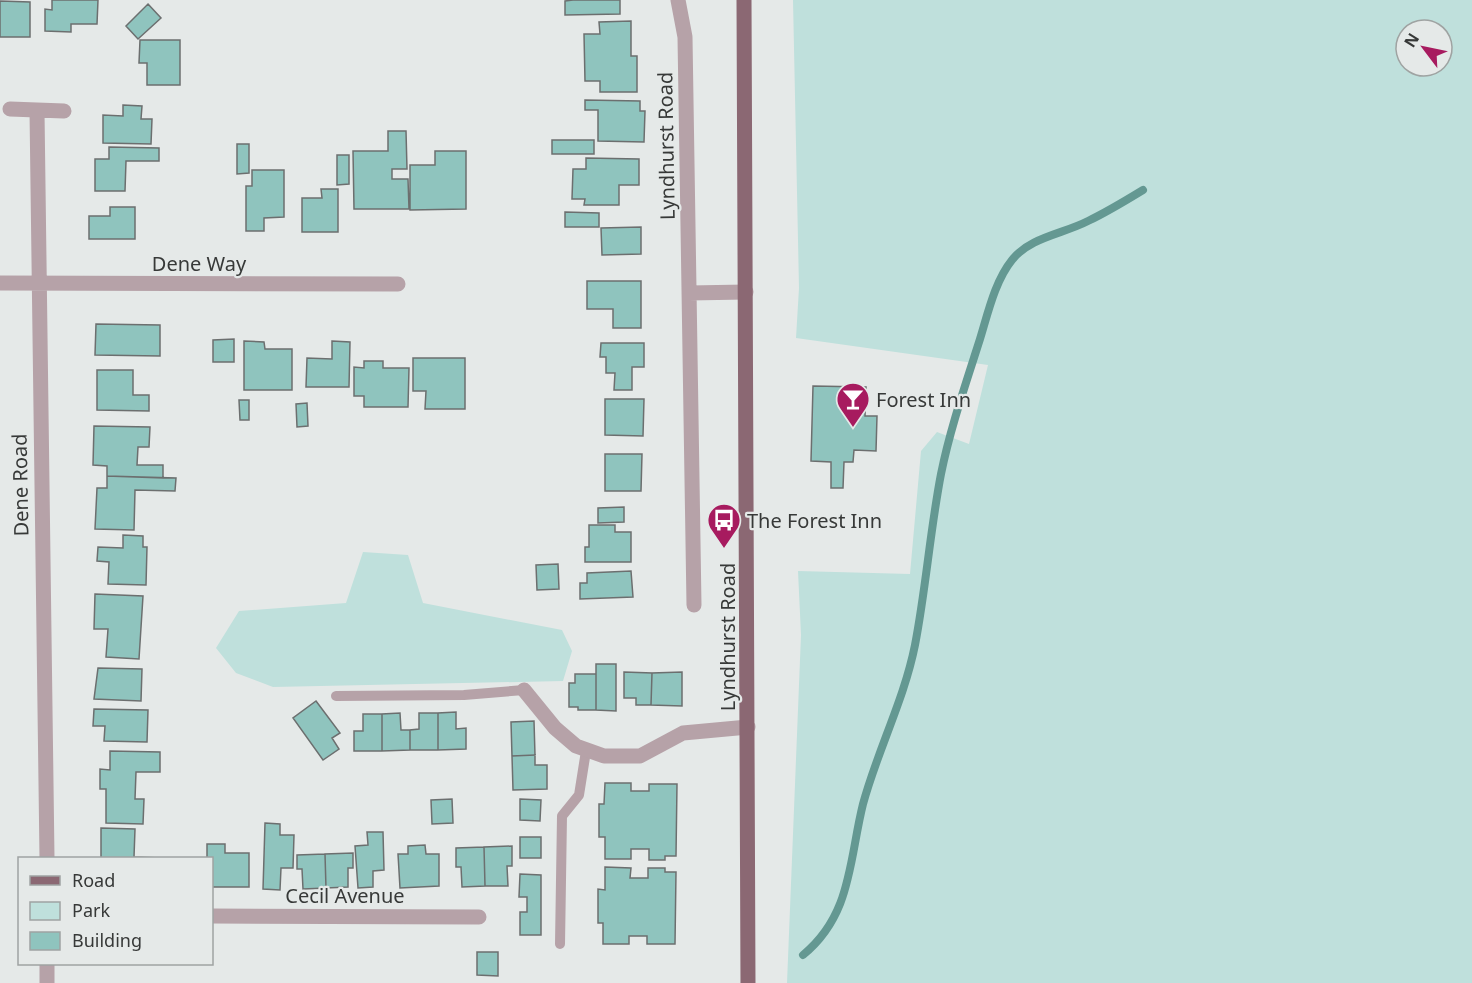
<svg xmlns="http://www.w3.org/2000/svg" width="1472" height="983" font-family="'Noto Sans',sans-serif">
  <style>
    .green { fill: #bfe0dc; fill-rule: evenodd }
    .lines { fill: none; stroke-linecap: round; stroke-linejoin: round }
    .stream { stroke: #649892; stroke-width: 8 }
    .building { fill: #8fc4be; stroke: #6c6f6f; stroke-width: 1.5 }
    .lane { stroke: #b6a2a8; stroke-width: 10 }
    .street { stroke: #b6a2a8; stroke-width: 15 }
    .primary { stroke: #8b6873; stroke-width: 15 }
    .labels { text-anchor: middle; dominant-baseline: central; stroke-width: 4.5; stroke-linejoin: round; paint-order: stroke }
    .street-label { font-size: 20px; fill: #373938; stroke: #e5e9e8 }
    .poi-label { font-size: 20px; fill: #373938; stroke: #e5e9e8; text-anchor: start }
  </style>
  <rect width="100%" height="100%" fill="#e5e9e8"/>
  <path class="green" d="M793 0H1472V983H787L801 635 798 571 910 574 921 451 937 432 969 444 988 365 796 338 799 288ZM1406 30H1442V66H1406Z
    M363 552 408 555 423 603 562 630 572 651 563 681 273 687 236 673 216 648 239 611 346 603Z"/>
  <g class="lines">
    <path class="stream" d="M803 955C852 915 849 860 863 804 878 749 904 700 915 645 926 588 930 531 941 474 950 429 966 383 980 339 988 313 995 281 1012 260 1030 237 1063 234 1088 221 1107 212 1125 201 1143 190"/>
  </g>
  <path class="building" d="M52 0H98L97 24H71V32L45 31V9L52 10Z
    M573 0H620V14L565 15V1Z
    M0 1 30 2V37H0Z
    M148 4 161 18 138 39 126 26Z
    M631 21V56H637V92H600V81H585L584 34H600L599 22Z
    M140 40H180V85H147V63H139Z
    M585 100 640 101V111H645L644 142 598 141V110H585Z
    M123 105 142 106 141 119H152L151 144 103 143V115L123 116Z
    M388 131H406L407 169H392V179H408L409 209H354L353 151H388Z
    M552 140H594V154H552Z
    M237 144H249V173L237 174Z
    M109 147 159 148V161H126L125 191H95V159H109Z
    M435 151H466V209L410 210V165H435Z
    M337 155H349V184L337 185Z
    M586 158 639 159V185H619V205H584L585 199H572L573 169H586Z
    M252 170H284V217L264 218V231H246V186H252Z
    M321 189H338V232H302V198H322Z
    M110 207H135V239H89V216H110Z
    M565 212 599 213V227H565Z
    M641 227V254L602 255 601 228Z
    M587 281H641V328H613V309H587Z
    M96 324 160 325V356L95 355Z
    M234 339V362H213V340Z
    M244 341 264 342 265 349H292V390H244Z
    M332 341 350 342 349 387H306L307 358 332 359Z
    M601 343H644V367H632V390H614L615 373H606V357H600Z
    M413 358H465V409H425L426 391H413Z
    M364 361H383V368H409L408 407H364V396H354V367L364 368Z
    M97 370H133V395H149V411L97 410Z
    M813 386 866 387 865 416H877L876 451 854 450 853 462H844L843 488H831V462L811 461Z
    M605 399H644L643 436 605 435Z
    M239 400H249V420H240Z
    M307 403 308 426 297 427 296 404Z
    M94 426 150 427 149 447H138L137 465H163V478L107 476V466L93 465Z
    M605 454H642L641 491H605Z
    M107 476 176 478 175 491 135 490 134 530 95 529 97 488H107Z
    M624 507V522L598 523V508Z
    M589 525H615V532H631V562H585V547H589Z
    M123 535 143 536V547H147L146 585 108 584 109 562 97 561 98 547 123 548Z
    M558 564 559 589 537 590 536 565Z
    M631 571 633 597 580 599V583H587V573Z
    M95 594 143 596 139 659 106 657 108 629H94Z
    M596 664H616V711L596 710Z
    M98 668 142 669 141 701 94 699Z
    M624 672 652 673 651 705H636V698H624Z
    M682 672V706L651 705 652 673Z
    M575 674H596V710H578V707H569V683H575Z
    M316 701 340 733 332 738 339 749 323 760 293 718Z
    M94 709 148 710 147 742 104 741 105 726H93Z
    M456 712V729L466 728V749L438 750V713Z
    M400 713 401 730H410V750L382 751V714Z
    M419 713H438V750H410V730L419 729Z
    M363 714H382V751H354V731H363Z
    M534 721 535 755 512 756 511 722Z
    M110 751 160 752V772H136L135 799H144L143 824 106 823V789H100V769L110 770Z
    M535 755V765H547V789L513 790 512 756Z
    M605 783H631V791H649V784H677L676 856H665V860H649V849H631V859H605V837H599V804H604Z
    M452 799 453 823 432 824 431 800Z
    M520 799 541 800 540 821 520 820Z
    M265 823 280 824V835H294L293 868H281L280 890 263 889Z
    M101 828 135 829 134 857 161 858H101Z
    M367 832H383L384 870 373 871V887L358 888 355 846 368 845Z
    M520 837H541V858H520Z
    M207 844H225V853H249V887H212V858H207Z
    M425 845 426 854H439V886L400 888 398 854H408V846Z
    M512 846V866H507L508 886H485L484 847Z
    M484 847 485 886 462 887 461 867H456V848Z
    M353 853V868H348V887L326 888 325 854Z
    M325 854 326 888 303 889 302 869H297V855Z
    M605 867 631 868 630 878H648V868H665V872H676L675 944H647V936H629V944H603V923H598V889L605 890Z
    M520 874 541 875V935H520V912H527V897H519Z
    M477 952H498V976L477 975Z"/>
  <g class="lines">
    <path class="lane" d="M336 696 464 695 524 690
      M560 944 562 816 579 795 586 751"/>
    <path class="street" d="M678 0 685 37 694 605
      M10 109 64 111
      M37 111 47 858
      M0 283 398 284
      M689 293 746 292
      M524 690 555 728 576 746 604 756H640L683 733 748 727
      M212 916 479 917
      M47 983V964"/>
    <path class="primary" d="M744 0 748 983"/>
  </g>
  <defs>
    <symbol id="bar-pin" viewBox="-11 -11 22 30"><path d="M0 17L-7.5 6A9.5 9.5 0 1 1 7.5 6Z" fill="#a71b5f" stroke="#e5e9e8"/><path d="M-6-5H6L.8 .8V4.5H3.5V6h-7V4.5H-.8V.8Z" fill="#fff"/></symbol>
    <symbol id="bus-pin" viewBox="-11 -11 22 30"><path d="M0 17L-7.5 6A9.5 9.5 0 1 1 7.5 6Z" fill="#a71b5f" stroke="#e5e9e8"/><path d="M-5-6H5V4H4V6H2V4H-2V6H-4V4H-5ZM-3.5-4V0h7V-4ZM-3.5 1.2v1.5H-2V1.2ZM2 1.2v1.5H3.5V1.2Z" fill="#fff"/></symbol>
  </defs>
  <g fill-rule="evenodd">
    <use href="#bar-pin" x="834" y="380" width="38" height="52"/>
    <use href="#bus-pin" x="705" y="501" width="38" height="52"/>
  </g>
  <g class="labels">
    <g class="street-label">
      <text transform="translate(666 146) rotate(-91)">Lyndhurst Road</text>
      <text x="199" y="263">Dene Way</text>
      <text transform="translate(20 485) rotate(-91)">Dene Road</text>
      <text transform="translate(727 637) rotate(-90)">Lyndhurst Road</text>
      <text x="345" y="895">Cecil Avenue</text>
    </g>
    <g class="poi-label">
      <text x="876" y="399">Forest Inn</text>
      <text x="747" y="520">The Forest Inn</text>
    </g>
  </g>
  <rect x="18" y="857" width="195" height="108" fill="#e5e9e8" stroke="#9fa3a2" stroke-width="1.5"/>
  <rect x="30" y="876" width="30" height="9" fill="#8b6873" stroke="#9fa3a2" stroke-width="1.5"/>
  <text x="72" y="887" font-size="18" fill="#373938">Road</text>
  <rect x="30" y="902" width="30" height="18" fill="#bfe0dc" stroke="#9fa3a2" stroke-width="1.5"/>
  <text x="72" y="917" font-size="18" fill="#373938">Park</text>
  <rect x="30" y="932" width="30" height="18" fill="#8fc4be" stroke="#9fa3a2" stroke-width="1.5"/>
  <text x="72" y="947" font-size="18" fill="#373938">Building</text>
  <g transform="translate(1424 48) rotate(302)"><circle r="28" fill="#e5e9e8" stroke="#9fa3a2" stroke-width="1.5"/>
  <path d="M0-4.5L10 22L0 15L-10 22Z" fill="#a71b5f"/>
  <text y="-9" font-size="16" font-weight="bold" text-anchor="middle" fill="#373938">N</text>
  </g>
</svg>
